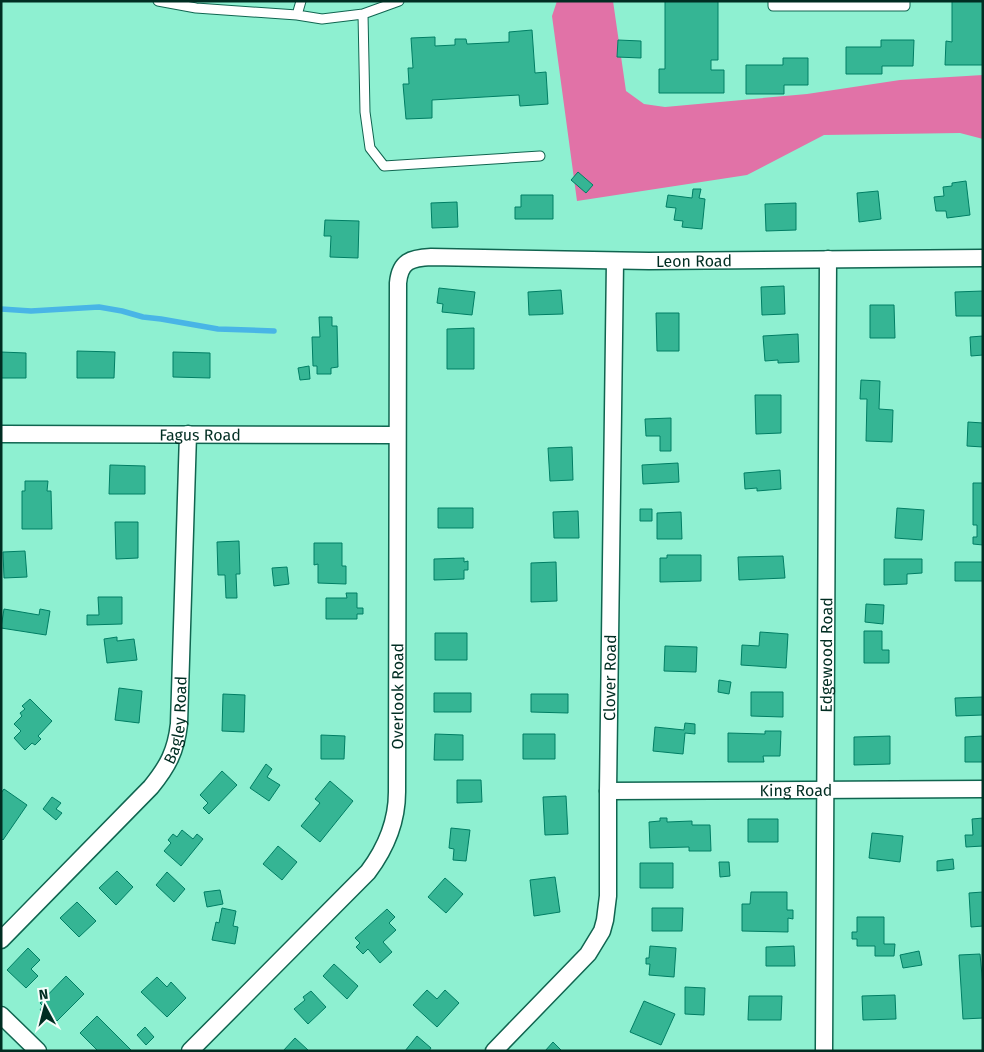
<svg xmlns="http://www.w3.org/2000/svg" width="984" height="1052" font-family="'Fira Sans',sans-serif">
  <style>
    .forest { fill: #e172a7 }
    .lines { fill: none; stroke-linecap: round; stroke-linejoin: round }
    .stream { stroke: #49b5e6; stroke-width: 5.5 }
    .building { fill: #35b594; stroke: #007e64 }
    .service-casing { stroke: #106550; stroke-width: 11 }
    .minor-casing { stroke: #106550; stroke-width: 19 }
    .service { stroke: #fff; stroke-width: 9 }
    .minor { stroke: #fff; stroke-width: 16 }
    .labels { text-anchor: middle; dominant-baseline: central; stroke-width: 4; stroke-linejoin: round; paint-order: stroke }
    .street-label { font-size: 16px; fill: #002d22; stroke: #f4fdfa }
  </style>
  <rect width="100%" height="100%" fill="#8ef0d1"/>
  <path class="forest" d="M557 1H613L626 91 644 104 665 107 807 94 900 80 983 75V139L960 133 824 135 747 175 577 201 552 16Z"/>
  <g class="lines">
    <path class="stream" d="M1 309 31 311 99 307 122 311 143 317 161 319 218 329 274 331"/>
  </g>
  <path class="building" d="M665 1H718V60H711V70H724V93H659V69H665Z
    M952 1H983V65H945L946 41 952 42Z
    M532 30 535 73 546 72 548 104 520 106 519 95 432 100V118L406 119 403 84H409L408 68H413L411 38 435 37V46L455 45V39H466L467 44 509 42V32Z
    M618 40 641 41V58L617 57Z
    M881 40H914L913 66H882V74H846V47H881Z
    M783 58H808V85H784V94H746V65H783Z
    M578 172 593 185 586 193 571 180Z
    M966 181 970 215 947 218 946 211H936L934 197 944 196 943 187 952 186V183Z
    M693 189H701L699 198 705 199 702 229 682 227 683 221 674 220 676 208 666 207 668 195 692 198Z
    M878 191 881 219 859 222 857 193Z
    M521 195H553V219H515V207H521Z
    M457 202 458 227 432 228 431 203Z
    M796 203V230L766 231 765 204Z
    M325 220 359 221 358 258 330 257 331 236H324Z
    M784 286 785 314 762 315 761 287Z
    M439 288 475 292 472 315 442 312 443 304 437 303Z
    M561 290 563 314 529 315 528 292Z
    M983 291V316H956L955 292Z
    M870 305H894L895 338H870Z
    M656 313H679V351H657Z
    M319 317H332V326H337L338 367 331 368V374H317V366H313L312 337H320Z
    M474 328V369H447V329Z
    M798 334 799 362 778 363V360L765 361 763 336Z
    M983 336V355L971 356 970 337Z
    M77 351 115 352 114 378H77Z
    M1 352 26 353V378H1Z
    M173 352 210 353V378L173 377Z
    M309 366 310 379 300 380 298 368Z
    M861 380 880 381 879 409 893 410 892 442 866 441 867 399H860Z
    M755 395H781V433L756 434Z
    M671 418V451H660V436H646L645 419Z
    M968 422 983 423V447L967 446Z
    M572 447 573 480 550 481 548 448Z
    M678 463 679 482 643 484 642 465Z
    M110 465 145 466V494H109Z
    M780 470 781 489 757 491V488L745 489 744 473Z
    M25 481H48L47 491H51L52 529H22V491H25Z
    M973 483H983V545L973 544V537H977V525H973Z
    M438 508H473V528H438Z
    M897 508 924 510 922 540 895 538Z
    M640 509H652V521H640Z
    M578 511 579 538H554L553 512Z
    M681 512 682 539H657V513Z
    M115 522H138V558L116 559Z
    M239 541 240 574H236L237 598H226L225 575H218L217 542Z
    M314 543H342V566H346V584L318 583V564L314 565Z
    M25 551 27 577 4 578 3 552Z
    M667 555H701V581L660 582V558H667Z
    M783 556 785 578 739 580 738 557Z
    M464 558V562L468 561V570H464V579L434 580V559Z
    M884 559H922V573L907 574V584L884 585Z
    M556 562 557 601 531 602V563Z
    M955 562H983V581H955Z
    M287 567 289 584 274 586 272 568Z
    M346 593H357V608H363V614H357V619H326V598H347Z
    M98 597H122V624L87 625V615H99Z
    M866 604 884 605 883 624 865 622Z
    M4 609 39 615 40 609 50 611 46 635 1 628Z
    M864 631H882V650H889V663H864Z
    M760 632 788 634 786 668 741 665 742 645 759 646Z
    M435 633H467V660H435Z
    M117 637V641L134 639 137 660 107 663 104 639Z
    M665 646 697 647 696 672 664 671Z
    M719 680 731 682 729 694 718 692Z
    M119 688 142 691 139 723 115 720Z
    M751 692H783V717L751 716Z
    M434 693H471V712H434Z
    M223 694 245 695 244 732 222 731Z
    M531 694H568V713L531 712Z
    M983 697V715L956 716 955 698Z
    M30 699 52 721 38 736 41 739 35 745 32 743 25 750 14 738 21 731 14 724 22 716 20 713 25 709 22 706Z
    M685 723 695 724V734L685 733 683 754 653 751 655 727 684 730Z
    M765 731H781L780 756H763L764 762H728V733L765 734Z
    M435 734 463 735V760H434Z
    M523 734H555V759H523Z
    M321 735 345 736 344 759H321Z
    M890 736V764L854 765V737Z
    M983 736V762H965V737Z
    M266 764 272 769 267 777 280 785 269 801 250 788Z
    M222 771 237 785 209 814 203 808 208 803 200 795Z
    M457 780H481L482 802 457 803Z
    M330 781 353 801 320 842 301 826 320 803 315 799Z
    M4 789 27 805 3 840 1 838V793Z
    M566 796 568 834 545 835 543 797Z
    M52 797 61 803 56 809 62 813 56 820 43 809Z
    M660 818H667V822L692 821V825H710L711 851H689V847L650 848 649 822 660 821Z
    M983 818V846L966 847 965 835H973L972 819Z
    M748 819H778V842H748Z
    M451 828 470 830 466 861 453 860 454 849 449 848Z
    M182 830 193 839 197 834 203 839 181 866 164 851 171 843 168 840 173 834 177 837Z
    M872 833 903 836 900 862 869 858Z
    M278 846 297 862 282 880 263 864Z
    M953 859 954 869 937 871V861Z
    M719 862H729L730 876 720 877Z
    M640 863H673V888H640Z
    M117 871 133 887 116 905 99 888Z
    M167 872 185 889 174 902 156 885Z
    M555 877 560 912 534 916 530 880Z
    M445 878 463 894 446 913 428 897Z
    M220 890 223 904 207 907 204 892Z
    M751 892H787V910H793V919L788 918V932L742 931V904H750Z
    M983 892V926L971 927 969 893Z
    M77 902 96 921 79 937 60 918Z
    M222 908 236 911 233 926 238 927 235 944 212 940 216 922 219 923Z
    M652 908H683L682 931H652Z
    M387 909 395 917 389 923 396 930 383 942 392 952 380 963 368 949 363 954 356 947 360 943 355 938Z
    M857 917H884V944H895L894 956H875V946H857V939H852V932H857Z
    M650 946 676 948 674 977 649 975 650 964H646V958H649Z
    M794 946 795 966H766V947Z
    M28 948 40 960 31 969 38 976 26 988 7 970Z
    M919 951 922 965 903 968 900 955Z
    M980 954 983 986V1018L963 1019 959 955Z
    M334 964 358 986 347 999 323 976Z
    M66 976 84 994 57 1021 48 1012 45 1015 40 1010 43 1006 40 1003Z
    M157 977 167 987 171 982 186 998 167 1017 141 992Z
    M685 987 705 988 704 1015 685 1014Z
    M427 990 437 999 445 990 459 1003 437 1027 413 1005Z
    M311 991 326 1007 308 1024 294 1009 305 1000 303 997Z
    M895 995 896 1019 863 1020 862 996Z
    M749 996H782L781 1020H748Z
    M644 1001 675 1014 661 1045 630 1032Z
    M97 1016 132 1051H98L80 1033Z
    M145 1027 154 1037 146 1045 137 1035Z
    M417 1036 431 1048 429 1051H405Z
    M295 1038 308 1050V1051H283Z
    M553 1042 562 1051H545Z"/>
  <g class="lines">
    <defs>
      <path id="service" d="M158 1 196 8 297 15 322 19 363 14 399 1
        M773 1V6H905V1
        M363 14 365 112 370 148 384 166 540 156
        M297 15 301 1"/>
      <g id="minor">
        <path id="s1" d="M1 434 397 435"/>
        <path id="s2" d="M608 791 983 789"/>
        <path id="s3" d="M1 940 151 787C168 766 176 751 179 724L188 434"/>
        <path d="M1 1015 38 1051"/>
        <path id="s4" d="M190 1051 368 872C386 848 397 823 397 792L398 283C400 261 411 258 431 257L649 261 983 258"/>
        <path id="s5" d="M494 1051 588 954 602 931 605 920 608 896V791L615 261"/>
        <path id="s6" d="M824 1051 828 259"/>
      </g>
    </defs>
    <use href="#service" class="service-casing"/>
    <use href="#minor" class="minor-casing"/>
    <use href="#service" class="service"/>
    <use href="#minor" class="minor"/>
  </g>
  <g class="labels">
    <g class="street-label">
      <text stroke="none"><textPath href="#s4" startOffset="1159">Leon Road</textPath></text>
      <text stroke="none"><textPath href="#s1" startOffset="199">Fagus Road</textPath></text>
      <text stroke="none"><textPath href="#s6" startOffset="396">Edgewood Road</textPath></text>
      <text stroke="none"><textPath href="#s5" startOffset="416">Clover Road</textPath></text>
      <text stroke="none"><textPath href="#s4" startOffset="435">Overlook Road</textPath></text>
      <text stroke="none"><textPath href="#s3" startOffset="288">Bagley Road</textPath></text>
      <text stroke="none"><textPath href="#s2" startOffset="188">King Road</textPath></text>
    </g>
  </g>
  <rect width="984" height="1052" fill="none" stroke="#002d22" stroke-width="5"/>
  <g transform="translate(45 1007) rotate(353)" stroke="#f4fdfa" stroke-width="4" paint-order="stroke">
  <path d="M0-4L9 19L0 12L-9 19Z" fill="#002d22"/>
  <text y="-8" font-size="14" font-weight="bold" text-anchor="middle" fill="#002d22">N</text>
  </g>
</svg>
